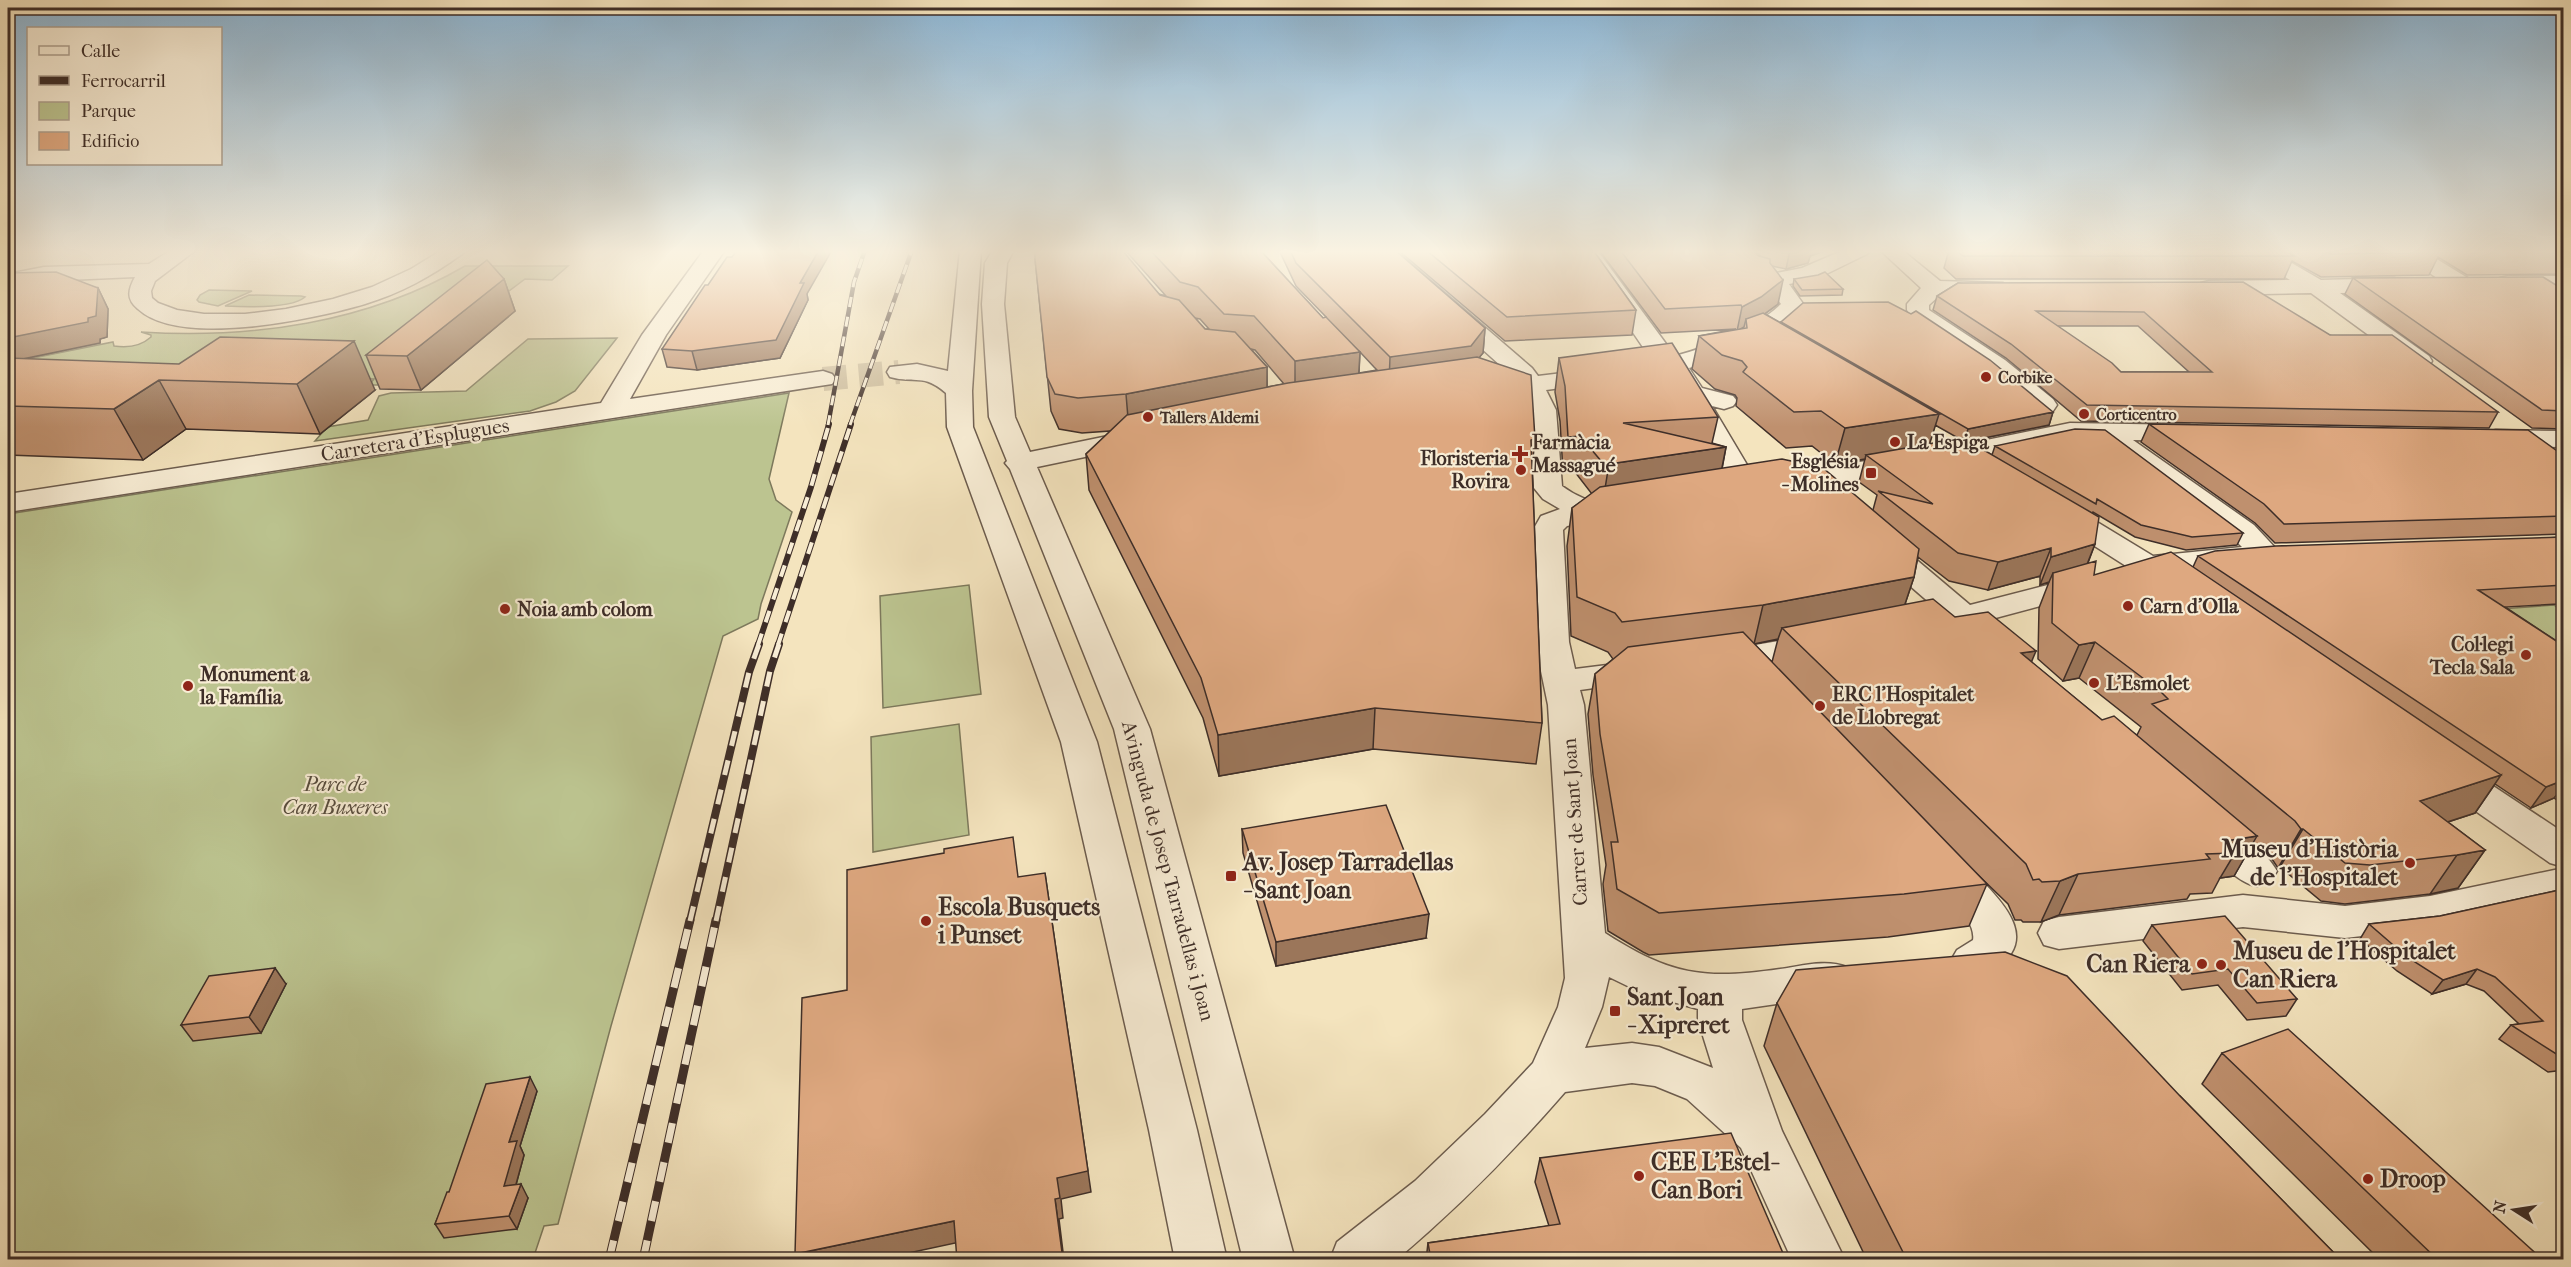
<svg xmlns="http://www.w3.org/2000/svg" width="2571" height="1267" font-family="'IM FELL French Canon',serif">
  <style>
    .green { fill: #bcc490; stroke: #7d795c; stroke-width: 1.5 }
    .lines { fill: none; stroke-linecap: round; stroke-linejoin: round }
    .minor-tunnel { stroke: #d0c0a0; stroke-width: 24; stroke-dasharray: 24 12; stroke-linecap: butt }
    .minor-casing { stroke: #6c5c4e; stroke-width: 3 }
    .minor { fill: #f8edd5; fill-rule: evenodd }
    .rail-far3-casing { stroke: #3e2e28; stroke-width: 4.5 }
    .rail-far2-casing { stroke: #3e2e28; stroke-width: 6 }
    .rail-far1-casing { stroke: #3e2e28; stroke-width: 8 }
    .rail-casing { stroke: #3e2e28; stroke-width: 9 }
    .rail-far3 { stroke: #f8edd5; stroke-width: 3; stroke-dasharray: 10; stroke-linecap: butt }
    .rail-far2 { stroke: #f8edd5; stroke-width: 4; stroke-dasharray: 12; stroke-linecap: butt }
    .rail-far1 { stroke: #f8edd5; stroke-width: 5; stroke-dasharray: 15; stroke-linecap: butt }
    .rail { stroke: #f8edd5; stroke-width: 7; stroke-dasharray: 20; stroke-linecap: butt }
    .wall { fill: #bf906e; stroke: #3e2e28; stroke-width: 1.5; fill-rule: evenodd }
    .shaded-wall { fill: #9b765a; stroke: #3e2e28; stroke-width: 1.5 }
    .building { fill: #dea880; stroke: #3e2e28; stroke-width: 1.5; fill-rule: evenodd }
    .poi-dot { fill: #8f2418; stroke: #f8edd5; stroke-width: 2 }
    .labels { text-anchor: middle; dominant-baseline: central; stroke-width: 4.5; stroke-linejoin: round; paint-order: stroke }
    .far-poi-label { font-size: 16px; font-weight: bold; fill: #3e2e28; stroke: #f8edd5; text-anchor: start }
    .street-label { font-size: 20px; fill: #3e2e28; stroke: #f8edd5 }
    .poi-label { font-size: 20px; font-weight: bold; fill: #3e2e28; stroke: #f8edd5; text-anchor: start }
    .park-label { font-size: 20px; font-style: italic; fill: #574c3d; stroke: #f8edd5 }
    .near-poi-label { font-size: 24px; font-weight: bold; fill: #3e2e28; stroke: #f8edd5; text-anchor: start }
  </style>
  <rect width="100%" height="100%" fill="#f4e4be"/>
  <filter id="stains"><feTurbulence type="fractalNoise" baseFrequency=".00333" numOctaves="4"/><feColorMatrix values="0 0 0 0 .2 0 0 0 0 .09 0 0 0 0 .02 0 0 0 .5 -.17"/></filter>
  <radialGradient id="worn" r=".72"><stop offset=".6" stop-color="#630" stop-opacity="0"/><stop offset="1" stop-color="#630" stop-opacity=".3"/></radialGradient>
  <path class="green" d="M465 266H568L552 280 525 279 509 291H498L396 385H369L374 379 243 376 8 363 113 342 114 346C127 348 141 346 151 337V335L141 332C252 339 367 323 465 266Z
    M209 290 252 291 218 306 199 302 197 300 200 295Z
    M249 295 301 296 305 297C291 309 244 307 225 306Z
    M617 338 575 391 556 402 530 411 315 441 327 427 368 420 379 396 391 393 466 391 528 339Z
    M789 393 769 479 776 500 792 512 761 604 758 619 723 636 611 1026 558 1224 544 1226 533 1259H8V514Z
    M969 585 981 694 883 708 880 596Z
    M2554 605 2563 612V670L2486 610Z
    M959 724 969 835 873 852 871 737Z"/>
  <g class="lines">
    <path class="minor-tunnel" d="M823 379 899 372"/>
    <defs>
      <path id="minor" d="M171 250H196L155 281 151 291 152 298 158 303 177 310 204 314H245L286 309 333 299 372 287 411 269 442 250H466L462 254C432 276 401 293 365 304 315 319 180 348 138 309 126 299 128 290 135 277L44 281 8 288V274L44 267 149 264Z
        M704 250H725L666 335 630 399 823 371 832 374 836 379 832 384 8 512V494L601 403 642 335Z
        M960 250H981L972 391 973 427 1097 742 1197 1130 1227 1260H1175L1149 1130 1061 742 947 427 946 393C923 373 916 384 890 377L887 372 890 367 917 364 948 371Z
        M993 250H1014L1007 263 1004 304 1015 417 1030 452 1137 430 1147 432 1150 438 1147 444 1037 467 1150 729 1295 1260H1243L1114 729 1010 469 1005 463 1007 461 989 417 982 304 985 263Z
        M1372 250H1395L1532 368 1538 376 1653 362 1577 250H1597L1675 356C1713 345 1751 332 1781 304L1767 285 1771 274 1802 268 1844 250H1871L1867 254 1816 279 1789 284 1804 305C1782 338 1727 358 1689 368L1702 388 1733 396 1737 401 1733 406 1724 409 1712 406 1762 490 1758 496 1748 499 1738 496 1670 376 1666 374 1546 390 1556 410 1562 486C1574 495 1589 502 1604 503 1612 503 1617 502 1624 504L1629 510 1624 516 1567 526 1563 530 1569 642 1575 669 1639 661 1651 664 1656 672 1651 680 1580 690 1584 705 1605 933C1670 975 1703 980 1780 969 1803 966 1825 959 1847 967L1854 979 1847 991 1832 996 1742 1009V1020L1782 1131 1845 1260H1792L1741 1148 1687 1099 1655 1086 1632 1083 1565 1092C1511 1154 1459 1207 1396 1260H1330L1337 1242 1415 1181 1485 1114 1533 1063 1558 1007 1565 978 1548 705 1535 642 1533 530 1541 516 1560 509 1543 499 1534 488 1530 410 1521 391 1478 386 1474 381 1478 376 1487 373 1511 375ZM1609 977 1644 994 1698 1009V1020L1713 1068 1659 1047 1632 1043 1585 1048 1602 1007Z
        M1880 250H1902L1940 281 2003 283 2006 288 2003 293 1995 295H1940L1929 305V310L2005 360 2053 399 2057 405 2053 411 2044 413 2035 411 1987 370 1915 322 1907 310V304L1921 288Z
        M2245 250H2269L2321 280 2394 278 2402 280 2405 285 2402 290 2394 292 2340 293 2429 356 2432 361 2429 366 2420 368 2411 366 2311 293 2209 295 2201 293 2198 288 2201 283 2209 281 2290 280 2248 254Z
        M2397 250H2422L2471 280 2474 285 2471 290 2463 292 2455 290 2401 254Z
        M2508 276H2564V290L2500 288 2497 283 2500 278Z
        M2070 423 2189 425 2198 427 2202 433 2198 439 2189 441 2133 440 2254 525 2281 554 2277 560 2266 563 2255 560 2242 565 2176 572 2179 576 2174 583 2163 585 2130 574 2126 566 2049 517 2044 511 2049 505 2059 502 2069 505 2153 556 2242 547 2232 537 2107 447 2104 440 2070 439 1962 461 1787 492 1777 489 1773 483 1777 477 1787 474 1962 445Z
        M2496 430 2564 431V447L2496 446 2486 444 2483 438 2486 432Z
        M1882 537 1893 540 1970 605 2086 575 2097 577 2102 584 2097 591 1988 620 1991 625 1987 632C1975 635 1967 635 1957 627L1924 634 1912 631 1908 624 1912 617 1939 611 1871 552 1867 546 1871 540Z
        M1820 634 1832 637 1837 644 1832 651 1720 671 1708 668 1703 661 1708 654 1720 651Z
        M2447 760 2460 764 2564 833V867L2550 863 2434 782 2428 773 2434 764Z
        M2210 817C2232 823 2266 851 2277 871L2271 881C2267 883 2261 886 2257 886 2240 886 2199 845 2190 831L2196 821Z
        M1947 856C1964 861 1972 871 1984 883 2008 908 2036 941 1996 968 1982 978 1973 979 1957 974L1950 962 1957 950 1973 940C1977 917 1938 891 1927 871L1933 861Z
        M2564 868V898L2430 928 2345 938 2243 927 2059 949 2044 945 2038 933 2044 921 2059 917 2243 895 2345 906 2430 896Z"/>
    </defs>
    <use href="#minor" class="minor-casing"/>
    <use href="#minor" class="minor"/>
    <defs>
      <path id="rail-far3" d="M828 425 854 282 865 250
        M850 425 912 250"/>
      <path id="rail-far2" d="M758 645 811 487 829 424
        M778 645 851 424"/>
      <path id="rail-far1" d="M690 921 749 672 759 644
        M716 921 770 671 779 644"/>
      <path id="rail" d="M609 1260 690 920
        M643 1260 716 920"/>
    </defs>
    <use href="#rail-far3" class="rail-far3-casing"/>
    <use href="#rail-far2" class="rail-far2-casing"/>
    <use href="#rail-far1" class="rail-far1-casing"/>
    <use href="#rail" class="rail-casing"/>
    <use href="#rail-far3" class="rail-far3"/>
    <use href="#rail-far2" class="rail-far2"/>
    <use href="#rail-far1" class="rail-far1"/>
    <use href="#rail" class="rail"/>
  </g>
  <path class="wall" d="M1125 250H1260L1323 318 1326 317 1296 286 1279 250H1395L1485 328 1483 353 1479 357 1535 439 1532 468 1542 723 1536 764 1373 749 1219 776 1203 718 1089 490 1086 454 1111 431 1082 433 1059 429 1051 411 1035 259 1166 296ZM1195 318 1200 319 1209 329H1205ZM1251 349 1255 350 1284 384 1267 387V367ZM1360 352 1374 367 1377 370 1359 373Z
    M1398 250H1593L1636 310 1632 335 1505 341Z
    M1599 250H1752L1759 256 1762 257 1753 250H1827L1810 256 1808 263 1786 269 1772 266 1778 304 1765 314 1781 323V322L2053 412 2049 425 1968 441 1992 455 1995 446 2243 533 2237 545 2186 550 2135 537 2093 512 2092 514 2095 544 2088 563 2094 575 2193 567 2198 556 2564 537V600L2558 604 2505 607 2564 646V804L2554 798 2531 808 2495 784 2475 813 2448 822 2485 850 2458 888 2430 894 2345 904 2321 901 2280 867 2278 868 2272 859 2253 843 2234 876 2220 878 2212 893 2190 894 2187 899 2059 915 2041 922H2023L2021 920H2015L2008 904 1976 873 1987 884 1969 926 1888 937 1649 955 1643 952 1608 931 1603 884 1606 865 1593 775 1588 714 1595 674 1613 659 1608 652 1571 636 1567 546 1572 508 1592 494 1575 472H1563L1560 421 1555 392 1559 358 1718 417 1712 443 1726 447 1722 469 1873 510 1877 495 1859 482 1865 459 1835 464 1812 446 1786 448 1736 406 1737 398 1735 395 1715 389 1692 369 1699 336 1736 329 1661 333ZM1935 425 1960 439 1929 444ZM1918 557 1949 581 1988 590 2040 576V585L2049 582 2039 608 2038 659 2063 681 2079 678 2141 727 2137 735 2102 720 2031 662 1955 617 1905 604 1914 577ZM1778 639 1772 662 1754 644Z
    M1949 250H2564V274L2467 275 2438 257 2429 275 2321 277 2292 261 2284 279H1956L1944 268Z
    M8 273 98 288 108 309 107 337 100 339V343L22 359 375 390 320 434 186 429 143 460 8 455Z
    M2353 278 2564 290V429L2532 428 2345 294Z
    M504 279 515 311 421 390 380 389 366 355Z
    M1794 279 1843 289 1842 295 1800 296 1793 286Z
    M1958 283 2330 335 2498 412 2489 428 2081 421 2006 358 1933 310 1937 296ZM2057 326H2138L2189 372H2121Z
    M807 294 808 300 780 358 697 370 667 367 662 349Z
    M2149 424 2564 456V534L2275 543 2255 523 2141 442Z
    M1242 829 1426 938 1276 966 1243 853Z
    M2564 889V1070L2548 1072 2499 1039 2511 1025 2519 1024 2484 991 2466 984 2432 994 2397 971 2360 939 2369 924 2440 916Z
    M2152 925 2297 999 2286 1016 2247 1020 2218 985 2182 990 2143 941Z
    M286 984 261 1033 193 1041 181 1025Z
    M1777 1003 2180 1096 2341 1260H1867L1764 1046Z
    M2222 1053 2543 1260H2380L2202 1084Z
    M537 1091 520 1146 524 1155 516 1185 528 1198 517 1229 444 1238 435 1224 449 1192Z
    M1540 1158 1786 1260H1426L1428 1243 1549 1226 1535 1182Z"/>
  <path class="shaded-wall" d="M819 250H832L807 294 808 300 780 358 697 370 692 351 800 283Z
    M1790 250H1827L1810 256 1808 263 1786 269Z
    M504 279 515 311 421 390 407 356Z
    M1783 280 1778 304 1756 320 1746 319 1744 327 1737 331 1742 307Z
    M98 288 108 309 107 337 100 339V343L8 362V338L88 318Z
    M1485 328 1483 353 1468 371 1389 383 1390 357Z
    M354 341 375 390 320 434 297 384Z
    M1360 352 1358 386 1295 396V361Z
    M1267 367V402L1129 430 1126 394Z
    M159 380 186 429 143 460 114 409Z
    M2053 412 2049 425 1964 442 1968 429Z
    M1939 414 1928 449 1866 455 1865 459 1835 464 1845 428Z
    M1726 447 1719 483 1603 501 1609 464Z
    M2095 544 2084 572 2053 573 2049 582 2040 585 2051 557Z
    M2051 548 2040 576 1988 590 1998 562Z
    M1914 577 1901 616 1782 628 1778 639 1754 644 1763 605Z
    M2564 595V600L2558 604Z
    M2095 642 2079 678 2063 681 2079 645Z
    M2036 651 2020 689 2021 653Z
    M1375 708 1373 749 1219 776 1218 735Z
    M2501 775 2475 813 2395 839 2420 801Z
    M2564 780V786L2554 798 2531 808 2546 787Z
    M2301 829H2303L2280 867 2278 868Z
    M2257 836 2234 876 2220 878 2235 853 2225 841Z
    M2485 850 2458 888 2430 894 2457 855Z
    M1045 873 1091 1192 1061 1199 1063 1218 1059 1219 1064 1260H1063L1055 1199 1057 1178Z
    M2078 874 2059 915 2041 922 2060 881Z
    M1429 914 1426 938 1276 966V942Z
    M275 968 286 984 261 1033 249 1017Z
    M2477 969 2466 984 2432 994 2443 980Z
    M530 1077 537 1091 520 1146 524 1155 512 1199 504 1186 509 1142Z
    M521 1184 528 1198 517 1229 509 1216Z
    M954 1221 960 1242 876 1260H797L795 1254Z"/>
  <path class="building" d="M737 250H819L800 283H804L776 340 692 351 662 349 705 285H708L727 257H732Z
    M1035 250H1122L1160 295 1179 300 1205 329 1235 332 1267 367 1126 394 1078 398 1055 394 1047 377 1035 259Z
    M1150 250H1260L1323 318 1326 317 1360 352 1295 361 1254 316 1224 314 1198 287 1180 282Z
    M1290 250H1395L1485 328 1471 346 1390 357 1296 263Z
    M1426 250H1593L1636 310 1507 317Z
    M1620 250H1752L1759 256 1770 259V263L1783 280 1761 297 1742 307 1741 305 1665 309Z
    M1956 250H2284L2294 256H1963Z
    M2324 250H2437L2440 252 2331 254Z
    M2475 250H2564V251L2479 252Z
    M487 260 504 279 407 356 366 355Z
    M56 272 98 288 96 316 88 318V322L8 338V273Z
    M1825 272 1843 289 1802 290 1794 279 1818 275Z
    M2543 277 2564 290V411L2542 410 2353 278Z
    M2243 282 2330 335H2392L2498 412 2087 405 2011 344 1937 296 1958 283ZM2036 311 2144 312 2212 372H2121L2112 363Z
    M1888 302 1911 314 1916 311 1990 360 2053 412 1968 429 1781 322 1803 303Z
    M1763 313 1939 414 1845 428 1821 411 1794 412 1743 372 1747 367 1742 361 1722 355 1699 336 1747 328 1746 319Z
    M220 337 354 341 297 384 159 380 114 409 8 406V358L179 364Z
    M1672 343 1718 417 1623 423 1726 447 1609 464 1602 462 1580 436 1568 437 1565 386 1559 358Z
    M1477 357 1531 375 1535 439 1531 440 1542 723 1375 708 1218 735 1201 678 1086 454 1127 415 1288 383Z
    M2149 424 2528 430 2564 456V516L2284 524 2264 504Z
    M2075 429 2105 430 2243 533 2192 537 2141 525 2097 499 2096 504 1995 446Z
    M1963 438 2099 517 2095 544 2051 557V548L1998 562 1958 553 1878 491 1933 504 1866 455Z
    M1782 459 1823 468 1919 549 1914 577 1763 605 1622 622 1615 613 1577 597 1572 508 1600 487Z
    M2564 537V585L2478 590 2564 646V780L2546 787 2198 556 2215 551 2276 546Z
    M2171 552 2501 775 2420 801 2485 850 2457 855 2370 865 2345 863 2303 829H2301L2295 821 2152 704 2168 699 2160 691 2095 642 2079 645 2052 623 2053 573 2096 561 2094 575Z
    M1933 599 1955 617 1988 612 2036 651 2021 653 2102 720 2114 716 2257 836 2225 841 2235 853 2206 854 2210 859 2078 874 2060 881 2042 882 2039 879 2033 880 2026 864 1782 628Z
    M1743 632 1987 884 1904 894 1659 913 1617 889 1611 842H1618L1600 734 1595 674 1628 647Z
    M1386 805 1429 914 1276 942 1242 829Z
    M1013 837 1018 877 1045 873 1088 1171 1057 1178 1060 1198 1055 1199 1063 1260H957L954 1221 795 1254 802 998 847 990V870L944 853V849Z
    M2564 889V1057H2561L2511 1025 2543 1021 2495 977 2477 969 2443 980 2407 957 2369 924 2440 916Z
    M2225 916 2297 999 2257 1003 2228 969 2192 974 2152 925Z
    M2005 952 2067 976 2180 1096 2341 1260H1907L1777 1003 1796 970Z
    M275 968 249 1017 181 1025 209 976Z
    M2288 1029 2543 1260H2438L2222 1053Z
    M530 1077 509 1142 517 1141 504 1186 521 1184 509 1216 435 1224 447 1192H449L486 1084Z
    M1731 1133 1786 1260H1431L1428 1243 1560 1224 1540 1158Z"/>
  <linearGradient id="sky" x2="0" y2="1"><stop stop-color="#8cb7d7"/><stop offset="0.59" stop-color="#faf3e2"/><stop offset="1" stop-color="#faf3e2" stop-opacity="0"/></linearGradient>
  <rect width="2571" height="427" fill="url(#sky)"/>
  <g class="poi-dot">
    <circle cx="1986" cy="377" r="6"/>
    <circle cx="2084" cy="414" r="6"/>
    <circle cx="1148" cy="417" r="6"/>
    <circle cx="1895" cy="442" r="6"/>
    <path d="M1517 445h6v6h6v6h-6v6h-6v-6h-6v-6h6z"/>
    <circle cx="1521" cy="470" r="6"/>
    <rect x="1865" y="467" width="12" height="12" rx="3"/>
    <circle cx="2128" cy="606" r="6"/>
    <circle cx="505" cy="609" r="6"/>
    <circle cx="2526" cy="655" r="6"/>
    <circle cx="2094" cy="683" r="6"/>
    <circle cx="188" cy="686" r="6"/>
    <circle cx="1820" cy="706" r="6"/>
    <circle cx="2410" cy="863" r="6"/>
    <rect x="1225" y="870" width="12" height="12" rx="3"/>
    <circle cx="926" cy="921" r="6"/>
    <circle cx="2202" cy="964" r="6"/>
    <circle cx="2221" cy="965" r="6"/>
    <rect x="1609" y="1005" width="12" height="12" rx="3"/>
    <circle cx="1639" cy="1176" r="6"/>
    <circle cx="2368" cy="1179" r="6"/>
  </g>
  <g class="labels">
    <g class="far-poi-label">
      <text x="1998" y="377">Corbike</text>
      <text x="2096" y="414">Corticentro</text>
      <text x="1160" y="417">Tallers Aldemi</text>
    </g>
    <g class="street-label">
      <text transform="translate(415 440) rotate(-9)">Carretera d'Esplugues</text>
      <text transform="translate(1575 822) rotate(-94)">Carrer de Sant Joan</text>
      <text transform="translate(1168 871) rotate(75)">Avinguda de Josep Tarradellas i Joan</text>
    </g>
    <g class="poi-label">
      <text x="1532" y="442">Farmàcia<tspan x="1532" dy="23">Massagué</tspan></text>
      <text x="1907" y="442">La Espiga</text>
      <text x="1509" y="458" text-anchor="end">Floristeria<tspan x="1509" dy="23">Rovira</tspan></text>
      <text x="1859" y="461" text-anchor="end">Església<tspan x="1859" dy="23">- Molines</tspan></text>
      <text x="2140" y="606">Carn d'Olla</text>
      <text x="517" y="609">Noia amb colom</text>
      <text x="2514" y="644" text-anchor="end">Col·legi<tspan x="2514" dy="23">Tecla Sala</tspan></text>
      <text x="200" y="674">Monument a<tspan x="200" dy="23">la Família</tspan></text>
      <text x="2106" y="683">L'Esmolet</text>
      <text x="1832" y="694">ERC l'Hospitalet<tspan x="1832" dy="23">de Llobregat</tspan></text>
    </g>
    <g class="park-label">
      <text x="335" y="784">Parc de<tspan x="335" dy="23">Can Buxeres</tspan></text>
    </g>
    <g class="near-poi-label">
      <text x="2398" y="849" text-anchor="end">Museu d'Història<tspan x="2398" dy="28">de l'Hospitalet</tspan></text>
      <text x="1243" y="862">Av. Josep Tarradellas<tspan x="1243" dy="28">- Sant Joan</tspan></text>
      <text x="938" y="907">Escola Busquets<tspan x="938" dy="28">i Punset</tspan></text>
      <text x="2233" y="951">Museu de l'Hospitalet<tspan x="2233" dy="28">Can Riera</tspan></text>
      <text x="2190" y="964" text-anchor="end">Can Riera</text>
      <text x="1627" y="997">Sant Joan<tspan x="1627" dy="28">- Xipreret</tspan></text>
      <text x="1651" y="1162">CEE L'Estel-<tspan x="1651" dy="28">Can Bori</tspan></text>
      <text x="2380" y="1179">Droop</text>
    </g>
  </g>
  <rect width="2571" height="1267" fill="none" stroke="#f4e4be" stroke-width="30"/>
  <rect x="9" y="9" width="2553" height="1249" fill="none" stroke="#3e2e28" stroke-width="3"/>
  <rect x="15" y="15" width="2541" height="1237" fill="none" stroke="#3e2e28" stroke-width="1.5"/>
  <rect x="27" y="27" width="195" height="138" fill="#f8edd5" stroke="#aea190" stroke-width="1.5"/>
  <rect x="39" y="46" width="30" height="9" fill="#f8edd5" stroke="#aea190" stroke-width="1.5"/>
  <text x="81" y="57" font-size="18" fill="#3e2e28">Calle</text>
  <rect x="39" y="76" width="30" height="9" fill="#3e2e28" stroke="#aea190" stroke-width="1.5"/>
  <text x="81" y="87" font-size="18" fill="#3e2e28">Ferrocarril</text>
  <rect x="39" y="102" width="30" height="18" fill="#bcc490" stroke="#aea190" stroke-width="1.5"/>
  <text x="81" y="117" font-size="18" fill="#3e2e28">Parque</text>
  <rect x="39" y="132" width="30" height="18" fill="#dea880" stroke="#aea190" stroke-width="1.5"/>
  <text x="81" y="147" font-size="18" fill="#3e2e28">Edificio</text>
  <g transform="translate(2514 1210) rotate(282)" stroke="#f8edd5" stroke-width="4.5" paint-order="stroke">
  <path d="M0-4.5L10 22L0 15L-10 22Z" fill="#3e2e28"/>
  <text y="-9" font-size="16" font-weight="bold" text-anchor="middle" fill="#3e2e28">N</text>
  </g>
  <rect width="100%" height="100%" filter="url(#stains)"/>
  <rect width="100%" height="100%" fill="url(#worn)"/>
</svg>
